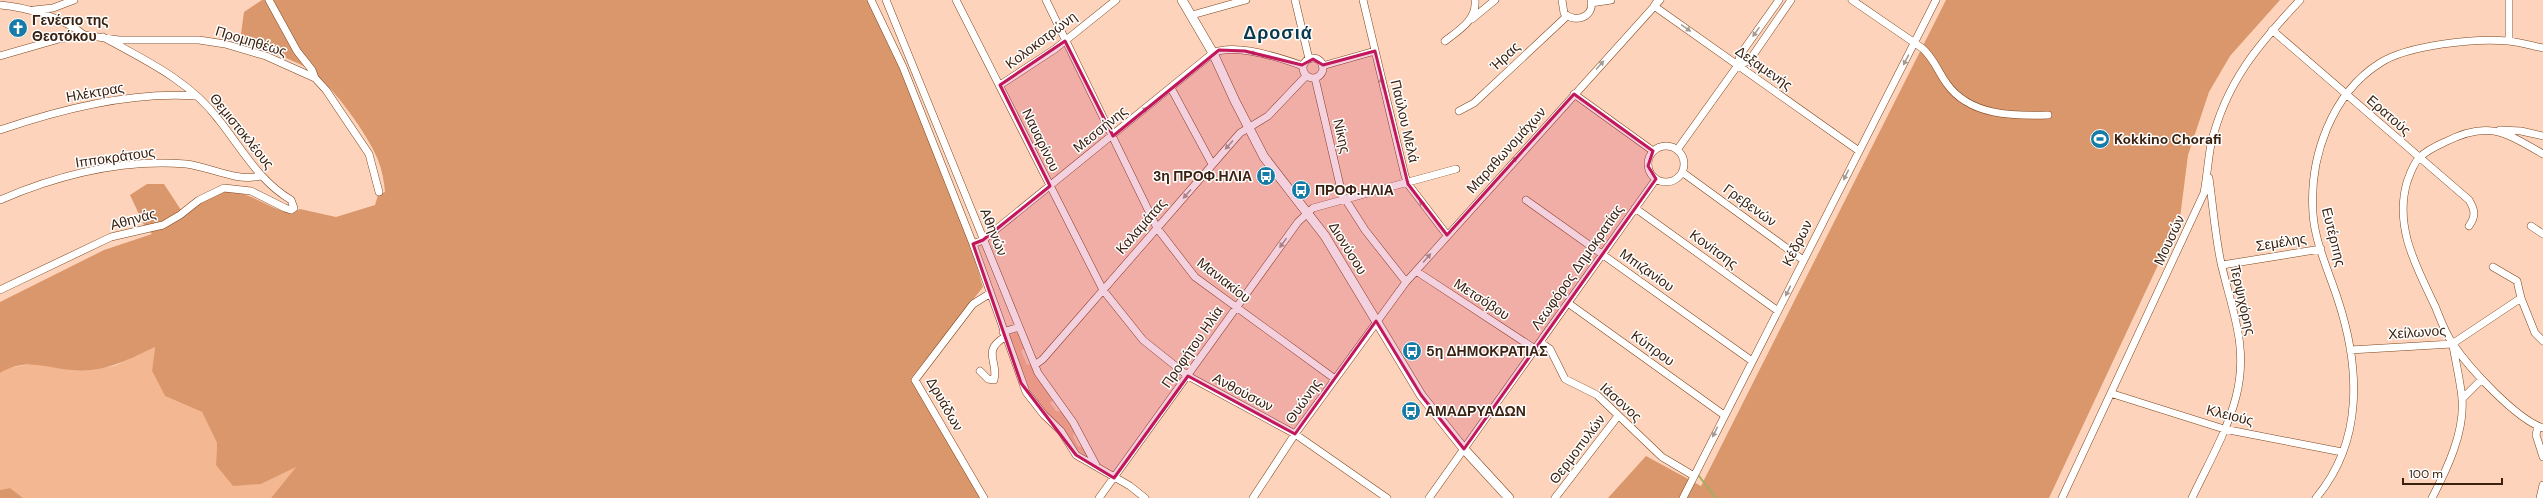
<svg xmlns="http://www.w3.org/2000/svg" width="2543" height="498" font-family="'DM Sans',sans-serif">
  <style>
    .green { fill: #f3b792 }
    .forest { fill: #db976c }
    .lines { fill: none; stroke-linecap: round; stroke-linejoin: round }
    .stream { stroke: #a6ac60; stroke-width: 2 }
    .minor-casing { stroke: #7e451c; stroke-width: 8 }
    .major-casing { stroke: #7e451c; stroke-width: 10 }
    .minor { stroke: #fff; stroke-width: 7 }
    .major { stroke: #fff; stroke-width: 9 }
    .oneway { fill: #a69b93 }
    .marked { fill: #c2185b; fill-opacity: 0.2; stroke: #c2185b; stroke-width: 3; stroke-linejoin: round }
    .labels { text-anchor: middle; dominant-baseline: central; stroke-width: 3; stroke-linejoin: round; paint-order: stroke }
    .poi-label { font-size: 14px; font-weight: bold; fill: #3a2110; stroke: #fff; text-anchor: start }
    .street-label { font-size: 14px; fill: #3a2110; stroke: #fff }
    .district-label { font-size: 18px; font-weight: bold; letter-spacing: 1px; fill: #0a394d; stroke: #fff }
  </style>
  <rect width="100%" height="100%" fill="#fdd4bb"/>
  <path class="green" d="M1018 332 1025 348 1021 351 1027 365 1031 364 1053 401 1050 403 1056 411 1063 412 1075 431 1073 436 1078 446 1084 448 1088 457 1075 448 1061 425 1046 412 1029 388 1009 335Z
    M155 347 152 371 165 396 202 412 217 443 216 465 261 484 297 466 271 498H23L10 488 0 490V373L8 368 37 363 73 370 114 366Z"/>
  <path class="forest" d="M262 0H870L890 40 942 167 945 184 968 237 983 287 911 378 980 498H271L296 467 261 484 233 486 216 465 217 443 202 412 165 396 152 371 155 347C128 360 103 373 72 370 45 368 26 357 0 373V302L104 250 152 234 145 227 130 195 147 184H164L181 210 187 213C197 206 207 197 219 193 249 184 279 222 300 209L336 217 375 205 378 195 385 192C384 181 382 170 378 160 369 136 333 87 313 72 292 58 264 50 240 41L244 12Z
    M1946 0H2280L2230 56 2209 92 2188 155 2180 218 2049 498H1608L1646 456 1701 486Z
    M10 488 23 498H0V490Z"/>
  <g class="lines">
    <path class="stream" d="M1699 476 1716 498"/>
    <defs>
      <path id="minor" d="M269 0 297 51 312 70 315 78
        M871 0 903 67 973 244
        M886 0 1038 373 1073 422 1096 465
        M956 0 1103 290 1143 340 1188 376 1295 434 1387 498
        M1046 0 1157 228 1195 277 1335 379
        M1295 0 1309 59
        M1363 0 1405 176 1408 184 1447 235
        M1562 0 1564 13C1575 24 1595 17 1591 0
        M1779 0 1740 55 1738 65 1749 61 1791 0
        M1852 0 1922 48C1934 58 1938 72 1947 84 1970 116 2013 116 2048 115
        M2509 0V41
        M1591 3 1611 0
        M1656 3 1654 6 1859 151
        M0 5C25 7 65 18 84 35
        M34 10 53 8 74 0
        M1192 15 1246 0
        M1472 19 1495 0
        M2272 30 2469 200C2475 210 2476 216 2469 226
        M1445 41C1459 30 1477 20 1475 0
        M0 56 59 39 84 35 119 40H199L225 44 266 56 315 78 326 90 369 154 379 192
        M1303 68a10 10 0 1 1 20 0a10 10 0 1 1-20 0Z
        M1322 66 1375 51
        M1315 78 1342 194 1365 230 1406 282
        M1000 85 1055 49 1116 0
        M1171 88 1212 164
        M1574 94 1653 151
        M1459 111 1474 103 1567 16
        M0 130C61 109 131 91 196 96
        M2500 130 2521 131 2543 136
        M1648 164a18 18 0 1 1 36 0a18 18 0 1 1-36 0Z
        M1677 150 1738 65
        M2543 154C2505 132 2488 120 2445 142 2436 146 2426 151 2419 158 2413 164 2410 174 2407 182 2394 227 2416 266 2435 306 2440 318 2445 333 2453 344 2469 368 2516 419 2543 428
        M1682 172 1803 260
        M0 200C58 175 123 159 186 164 211 167 236 182 260 176
        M1526 200 1752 361
        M1635 208 1778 311
        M2531 226 2543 234
        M2222 265 2321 249
        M2493 267 2517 281 2521 298 2535 333 2543 341
        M1416 271 1535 349
        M0 290 111 237 163 225 180 215 199 200 224 188 251 191 285 208 291 210 294 208 291 200C259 181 242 149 219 120 190 81 145 60 103 37
        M1568 303 1724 415
        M1003 332 1019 327
        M1540 342 1550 349 1565 379 1597 395 1662 457 1694 476
        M2350 350 2452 344 2521 298
        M1035 365 1043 359 1240 133 1268 116 1306 76
        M980 371 988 379 994 380C999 362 981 351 1005 337
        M2113 394 2224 429 2342 452
        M2462 399 2481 380
        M2538 426 2536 435 2543 457
        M984 498 915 380 973 304 989 294
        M1099 498 1298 222 1313 208 1456 169
        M1145 498 1130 486 1076 455 1061 431 1044 415 1026 392 973 244 983 240 1213 53C1235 43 1281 58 1303 66
        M1253 498 1295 434 1406 282 1660 0
        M1429 498 1656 179
        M1555 498 1618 416
        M1683 498 1936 0
        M2062 498 2204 193C2207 177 2208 160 2211 144 2226 82 2258 45 2300 0
        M2192 498C2207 466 2227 432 2236 397 2249 347 2232 311 2221 263 2215 235 2213 206 2209 178
        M2316 498C2364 441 2360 367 2338 300 2329 272 2315 243 2313 214 2309 158 2331 94 2380 63 2408 45 2475 38 2508 41 2520 42 2532 46 2543 48
        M2432 498C2447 469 2465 432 2462 398 2460 380 2456 363 2453 346
        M2540 498 2543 485"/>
      <path id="major" d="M1182 0 1213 53 1235 101 1264 157 1325 236 1421 395 1464 449 1509 498"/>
    </defs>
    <use href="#minor" class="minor-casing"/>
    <use href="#major" class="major-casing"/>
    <use href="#minor" class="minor"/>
    <use href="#major" class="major"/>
  </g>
  <defs><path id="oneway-solid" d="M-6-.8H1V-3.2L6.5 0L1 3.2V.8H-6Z"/></defs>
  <g class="oneway">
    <use href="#oneway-solid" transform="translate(1686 28) rotate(35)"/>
    <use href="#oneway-solid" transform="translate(1756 32) rotate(125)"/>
    <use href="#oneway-solid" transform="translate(1251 53) rotate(13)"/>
    <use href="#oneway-solid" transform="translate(1906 60) rotate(118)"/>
    <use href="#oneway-solid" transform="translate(1600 65) rotate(-48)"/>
    <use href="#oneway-solid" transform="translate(1382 83) rotate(-103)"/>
    <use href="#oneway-solid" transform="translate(1143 111) rotate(-40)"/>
    <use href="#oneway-solid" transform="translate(1229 145) rotate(132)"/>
    <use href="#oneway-solid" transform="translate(1513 161) rotate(-48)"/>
    <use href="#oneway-solid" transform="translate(1846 175) rotate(117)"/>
    <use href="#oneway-solid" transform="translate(1187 194) rotate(131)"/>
    <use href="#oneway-solid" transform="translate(1423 205) rotate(-126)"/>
    <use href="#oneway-solid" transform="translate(1283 243) rotate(126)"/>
    <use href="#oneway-solid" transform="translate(1427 258) rotate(-49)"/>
    <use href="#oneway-solid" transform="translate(1788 291) rotate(116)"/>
    <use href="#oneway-solid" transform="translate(1715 432) rotate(116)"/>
  </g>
  <path class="marked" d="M1065 41 1113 136 1219 50 1245 51 1302 65 1313 59 1323 65 1375 51 1408 184 1447 235 1574 94 1653 151 1648 166 1656 179 1464 449 1421 395 1376 321 1295 434 1188 376 1114 478 1076 455 1021 383 973 244 983 240 1050 186 1000 85Z"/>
  <defs>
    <symbol id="church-disc" viewBox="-11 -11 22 22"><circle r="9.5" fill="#157ca7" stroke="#fff"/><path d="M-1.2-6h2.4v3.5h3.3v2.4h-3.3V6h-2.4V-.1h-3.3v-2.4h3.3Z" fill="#fff"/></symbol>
    <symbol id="stadium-disc" viewBox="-11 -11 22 22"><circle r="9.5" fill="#157ca7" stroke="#fff"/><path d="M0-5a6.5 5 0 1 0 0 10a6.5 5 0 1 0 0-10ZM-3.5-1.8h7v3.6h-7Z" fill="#fff"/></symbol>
    <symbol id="bus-disc" viewBox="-11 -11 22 22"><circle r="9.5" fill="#157ca7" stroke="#fff"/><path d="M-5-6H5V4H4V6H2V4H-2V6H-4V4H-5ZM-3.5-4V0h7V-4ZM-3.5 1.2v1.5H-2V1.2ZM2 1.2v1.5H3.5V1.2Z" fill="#fff"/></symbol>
  </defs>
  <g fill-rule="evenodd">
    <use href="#church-disc" x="7" y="17" width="22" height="22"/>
    <use href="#stadium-disc" x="2089" y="128" width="22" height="22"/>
    <use href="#bus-disc" x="1255" y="165" width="22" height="22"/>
    <use href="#bus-disc" x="1290" y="179" width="22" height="22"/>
    <use href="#bus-disc" x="1401" y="340" width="22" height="22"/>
    <use href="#bus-disc" x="1400" y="400" width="22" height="22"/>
  </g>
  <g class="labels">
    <g class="poi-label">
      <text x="32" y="20">Γενέσιο της<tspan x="32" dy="16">Θεοτόκου</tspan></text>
      <text x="2114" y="139">Kokkino Chorafi</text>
      <text x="1252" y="176" text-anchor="end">3η ΠΡΟΦ.ΗΛΙΑ</text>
      <text x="1315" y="190">ΠΡΟΦ.ΗΛΙΑ</text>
      <text x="1426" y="351">5η ΔΗΜΟΚΡΑΤΙΑΣ</text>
      <text x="1425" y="411">ΑΜΑΔΡΥΑΔΩΝ</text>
    </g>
    <g class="street-label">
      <text transform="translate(1041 40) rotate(-37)">Κολοκοτρώνη</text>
      <text transform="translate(251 41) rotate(17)">Προμηθέως</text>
      <text transform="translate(1505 56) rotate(-43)">Ήρας</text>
      <text transform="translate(1764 68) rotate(35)">Δεξαμενής</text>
      <text transform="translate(95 92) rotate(-10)">Ηλέκτρας</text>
      <text transform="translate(2389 115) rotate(41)">Ερατούς</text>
      <text transform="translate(1405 121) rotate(77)">Παύλου Μελά</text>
      <text transform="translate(1100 129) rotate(-39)">Μεσσήνης</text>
      <text transform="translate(242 131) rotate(51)">Θεμιστοκλέους</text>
      <text transform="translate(1342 136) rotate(77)">Νίκης</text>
      <text transform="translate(1041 140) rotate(64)">Ναυαρίνου</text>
      <text transform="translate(1506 150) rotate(-48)">Μαραθωνομάχων</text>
      <text transform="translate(115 157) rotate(-8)">Ιπποκράτους</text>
      <text transform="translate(1750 205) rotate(36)">Γρεβενών</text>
      <text transform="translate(133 219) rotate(-15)">Αθηνάς</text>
      <text transform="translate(1141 226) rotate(-49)">Καλαμάτας</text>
      <text transform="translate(994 232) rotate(68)">Αθηνών</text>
      <text transform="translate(2334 237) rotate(76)">Ευτέρπης</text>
      <text transform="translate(2169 240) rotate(-65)">Μουσών</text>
      <text transform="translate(2281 242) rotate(-9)">Σεμέλης</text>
      <text transform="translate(1797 243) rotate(-63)">Κέδρων</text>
      <text transform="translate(1348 248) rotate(58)">Διονύσου</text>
      <text transform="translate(1714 249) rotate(36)">Κονίτσης</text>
      <text transform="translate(1577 267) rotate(-55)">Λεωφόρος Δημοκρατίας</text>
      <text transform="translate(1647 270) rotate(35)">Μπιζανίου</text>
      <text transform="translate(1224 280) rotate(38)">Μανιακίου</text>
      <text transform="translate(1482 299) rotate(33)">Μετσόβου</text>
      <text transform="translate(2243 300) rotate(77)">Τερψιχόρης</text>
      <text transform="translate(2417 332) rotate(-4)">Χείλωνος</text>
      <text transform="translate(1192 347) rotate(-55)">Προφήτου Ηλία</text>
      <text transform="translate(1653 348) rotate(36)">Κύπρου</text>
      <text transform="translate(1243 392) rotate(28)">Ανθούσων</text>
      <text transform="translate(1303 401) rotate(-55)">Θυώνης</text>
      <text transform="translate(1621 402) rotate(42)">Ιάσονος</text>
      <text transform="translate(945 404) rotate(60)">Δρυάδων</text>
      <text transform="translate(2230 415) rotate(14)">Κλειούς</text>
      <text transform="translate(1577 449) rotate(-53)">Θερμοπυλών</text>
    </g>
    <g class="district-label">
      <text x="1278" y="33">Δροσιά</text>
    </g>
  </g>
  <path d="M2403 478v6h99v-6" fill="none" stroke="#3a2110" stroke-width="2"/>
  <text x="2409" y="478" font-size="12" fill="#3a2110" stroke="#ffffff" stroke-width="3" paint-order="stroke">100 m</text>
</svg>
